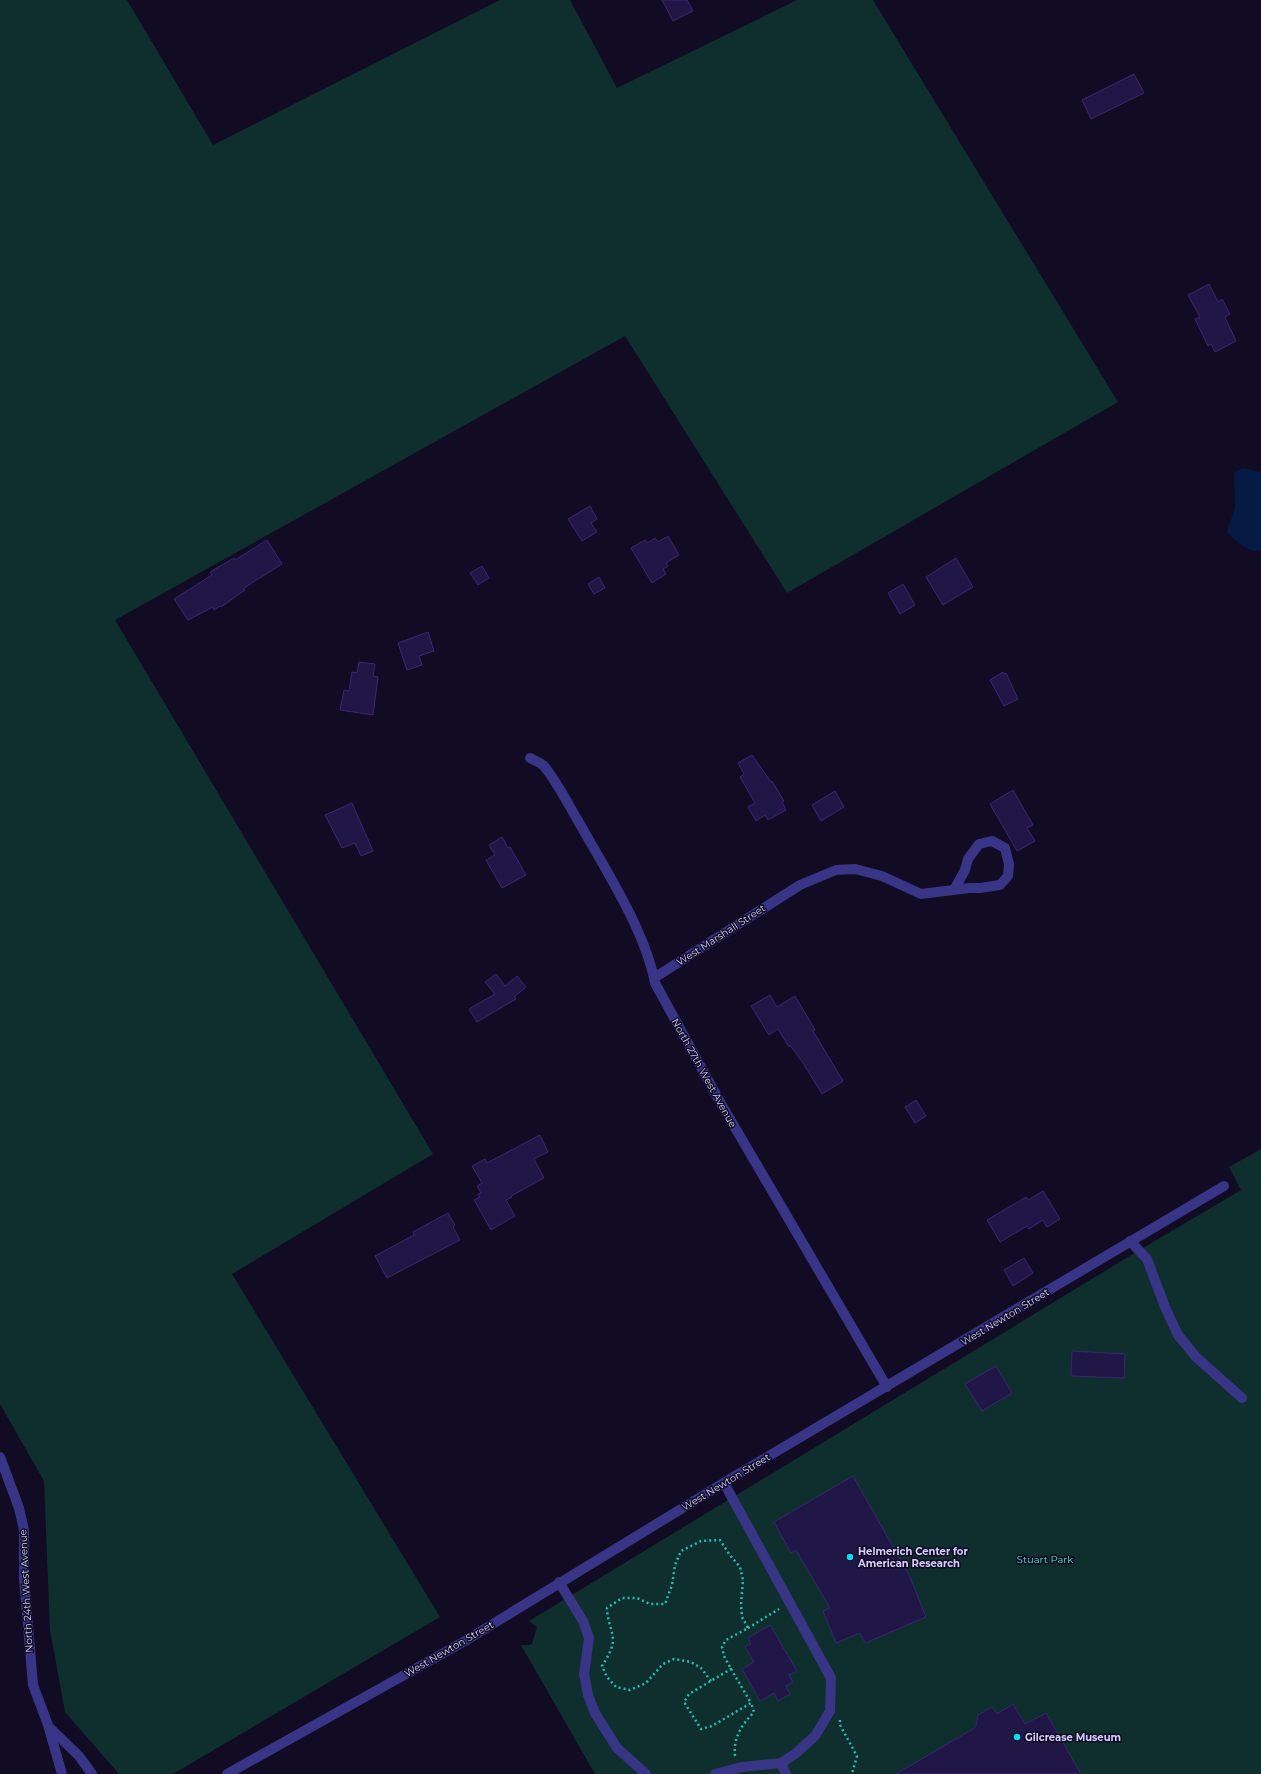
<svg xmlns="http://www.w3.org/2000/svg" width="1261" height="1774" font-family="Montserrat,sans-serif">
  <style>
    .green { fill: #0f2e2e }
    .water { fill: #061b43 }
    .building { fill: #211746; stroke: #382774 }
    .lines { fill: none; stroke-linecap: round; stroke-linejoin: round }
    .path { stroke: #25bdb6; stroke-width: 2.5; stroke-dasharray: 2 3; stroke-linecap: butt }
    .minor { stroke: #383486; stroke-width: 10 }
    .poi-dot { fill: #00defa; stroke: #110c24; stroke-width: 1.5 }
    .labels { text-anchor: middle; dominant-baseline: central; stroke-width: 3; stroke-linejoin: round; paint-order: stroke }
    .street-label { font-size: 10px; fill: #d5cfff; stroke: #110c24 }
    .poi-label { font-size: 10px; font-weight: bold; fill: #d5cfff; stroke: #110c24; text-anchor: start }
    .park-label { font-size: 10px; fill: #52e8c5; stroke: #110c24 }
  </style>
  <rect width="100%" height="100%" fill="#110c24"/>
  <path class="green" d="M0 0H127L213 145 500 0H570L617 88 797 0H873L1118 402 787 593 625 336 115 620 433 1154 232 1274 440 1617 173 1774H119L65 1712 50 1630 44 1481 0 1404Z
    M1261 1149V1774H595L521 1645H528L532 1644 537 1627 529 1621 1133 1254 1241 1190 1229 1167Z"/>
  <path class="water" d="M1242 468 1261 472V551C1247 552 1237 542 1227 532L1235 507 1234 473Z"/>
  <path class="building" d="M662 0H687L693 11 673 21Z
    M1134 74 1144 93 1091 119 1082 100Z
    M1209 284 1218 302 1222 299 1230 314 1225 317 1236 341 1215 352 1211 344 1208 346 1195 319 1200 317 1188 295Z
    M590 506 597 519 591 523 597 532 582 541 568 519Z
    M668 536 679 555 666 563 668 566 663 569 666 574 652 583 631 548 645 540 647 543 655 538 658 542Z
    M267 540 282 564 244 588 245 590 221 607 220 606 214 610 213 607 188 620 174 599 212 575 210 572 234 558 235 560Z
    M956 558 973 587 943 605 926 577Z
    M482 566 489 578 478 585 470 573Z
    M599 577 605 588 594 594 588 584Z
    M903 584 915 605 900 614 888 593Z
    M428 632 434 651 419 656 422 665 407 670 398 643Z
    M359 662 375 664 373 676 378 677 373 715 340 710 344 690 349 691 352 672 357 673Z
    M1003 672 1004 674 1006 673 1018 699 1004 706 990 680Z
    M752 755 771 782 772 781 784 801 782 802 786 810 768 820 765 815 756 821 748 807 755 803 740 777 744 774 738 763Z
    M1013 790 1033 825 1027 828 1035 841 1017 851 990 804Z
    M835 791 844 807 821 821 812 805Z
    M352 803 373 851 361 856 355 843 342 848 325 815Z
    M502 837 508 848 510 847 526 875 502 888 486 860 495 855 489 845Z
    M496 974 505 986 517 976 526 987 514 997 516 999 477 1022 469 1009 495 994 485 982Z
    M770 995 777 1007 795 996 815 1030 813 1031 843 1081 822 1094 803 1063 790 1045 789 1047 778 1029 769 1035 751 1006Z
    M916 1100 926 1116 915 1123 905 1107Z
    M540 1135 548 1152 534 1159 544 1178 511 1196 512 1197 506 1200 515 1216 491 1230 474 1200 480 1197 478 1194 481 1193 477 1186 482 1183 472 1166 485 1159 487 1163Z
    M1043 1191 1060 1219 1047 1227 1043 1220 1029 1229 1027 1226 1000 1242 987 1220 1026 1197 1028 1200Z
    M448 1213 455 1225 453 1227 460 1240 387 1278 375 1256 414 1235 413 1232Z
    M1024 1258 1033 1273 1013 1286 1004 1270Z
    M1072 1351 1125 1354 1124 1378 1071 1376Z
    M996 1366 1012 1393 982 1411 965 1384Z
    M853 1476 910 1577 926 1617 865 1643 860 1633 836 1643 823 1611 830 1608 796 1550 791 1553 774 1522Z
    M770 1625 797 1671 789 1675 793 1682 786 1686 790 1694 778 1701 774 1693 760 1701 742 1669 754 1662 745 1647 751 1644 748 1638Z
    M1013 1704 1025 1724 1046 1713 1081 1774H896L973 1729 976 1726 978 1715 992 1707 997 1714Z"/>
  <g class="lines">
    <path class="path" d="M748 1628 779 1609
      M731 1669 751 1703 712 1726 701 1729 684 1702 689 1694Z
      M711 1681 701 1668 691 1662 674 1659 663 1664 646 1683 630 1690 616 1687 607 1677 602 1666C607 1658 613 1649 613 1639 612 1629 607 1619 607 1608L622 1598H637L650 1604H665L672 1585 675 1565 681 1551 701 1541 720 1540 729 1554 740 1567 743 1580 741 1604 742 1617 748 1628 726 1640 722 1647 724 1656 731 1669
      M840 1720V1725L857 1756 852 1774
      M735 1756C733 1737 742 1725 754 1712L751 1703"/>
    <path class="minor" d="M530 758C534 760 539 762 543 765 555 778 568 804 577 819 604 867 645 930 655 983L720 1102 887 1387
      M654 978 800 885 836 870 855 869 882 876 921 894 969 888H980L1000 885 1008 876 1009 864 1005 848 992 841 979 844 968 859 965 870 954 890
      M1130 1241 1147 1259 1165 1307 1178 1335 1196 1357 1242 1398
      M0 1457 19 1508 24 1530V1578L33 1685 48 1725 62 1774
      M559 1582 583 1621 589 1638 584 1674 588 1695 595 1713 617 1748 646 1774
      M49 1727 79 1756 92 1774
      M781 1763 786 1774
      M227 1774 465 1641 735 1476 1224 1186
      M715 1774 742 1767 781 1763 795 1754 815 1736 830 1711 831 1678 724 1483"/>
  </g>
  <g class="poi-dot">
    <circle cx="850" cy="1557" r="4"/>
    <circle cx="1017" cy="1737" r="4"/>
  </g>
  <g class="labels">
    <g class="street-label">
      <text transform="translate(721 935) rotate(-33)">West Marshall Street</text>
      <text transform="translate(704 1073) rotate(61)">North 27th West Avenue</text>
      <text transform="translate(1005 1317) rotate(-31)">West Newton Street</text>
      <text transform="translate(726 1482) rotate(-31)">West Newton Street</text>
      <text transform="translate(26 1591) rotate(-93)">North 24th West Avenue</text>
      <text transform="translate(449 1649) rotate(-30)">West Newton Street</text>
    </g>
    <g class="poi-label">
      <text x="858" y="1551">Helmerich Center for<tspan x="858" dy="12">American Research</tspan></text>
      <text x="1025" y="1737">Gilcrease Museum</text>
    </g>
    <g class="park-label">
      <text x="1045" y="1559">Stuart Park</text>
    </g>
  </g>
</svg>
